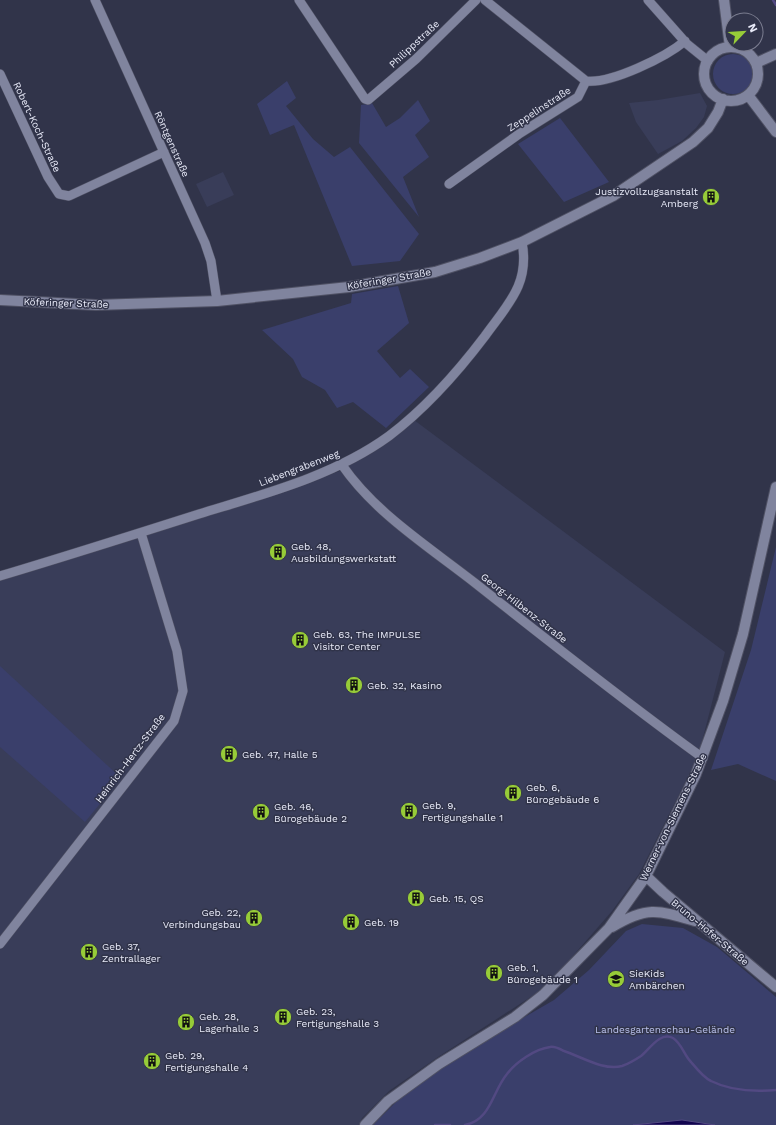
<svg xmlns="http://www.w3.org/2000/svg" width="776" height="1125" font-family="'Work Sans',sans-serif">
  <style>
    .built { fill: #393d59 }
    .green { fill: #3a3f6b }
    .water { fill: #12044f; stroke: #524982 }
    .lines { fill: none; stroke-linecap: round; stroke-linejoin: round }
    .stream { stroke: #524982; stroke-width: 2.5 }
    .street-casing { stroke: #4f5164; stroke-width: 10 }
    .secondary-casing { stroke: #4f5164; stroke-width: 12 }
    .street { stroke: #80849e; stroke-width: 9 }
    .secondary { stroke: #80849e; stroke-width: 10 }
    .labels { text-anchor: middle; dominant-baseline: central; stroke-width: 3; stroke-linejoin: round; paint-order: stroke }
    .street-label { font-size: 10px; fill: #e9ebf9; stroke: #31344a }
    .poi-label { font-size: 10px; fill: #e9ebf9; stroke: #31344a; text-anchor: start }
    .park-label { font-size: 10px; fill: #bac1ec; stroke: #31344a }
  </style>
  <rect width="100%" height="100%" fill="#31344a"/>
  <path class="built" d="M700 93 707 106 704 117 696 128 682 141 658 154 636 122 629 103 658 100Z
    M223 172 234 195 207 207 196 184Z
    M414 420 725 652 698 757 639 874 612 911 546 987 438 1057 389 1091 362 1118 359 1125H0V580L343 470Z"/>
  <path class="green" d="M713 74a20 20 0 1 1 40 0a20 20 0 1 1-40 0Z
    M287 81 296 98 286 106 313 139 334 157 350 147 419 234 400 261 352 266 294 125 270 135 257 104Z
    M418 100 430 121 415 135 429 157 403 177 419 217 359 143 361 105 372 103 386 127 400 118Z
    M560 118 609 182 564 202 518 144Z
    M398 286 409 323 377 351 400 378 410 369 429 387 386 428 353 402 337 408 325 390 302 377 293 359 262 330 351 303 352 294Z
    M776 547V781L738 764 711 770 751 650Z
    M0 666 121 778 85 822 0 747Z
    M642 924 683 928 717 947 776 997V1125H373L406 1092 438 1067 554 1000 589 970 626 931Z"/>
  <path class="water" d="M682 1120 715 1125H633Z"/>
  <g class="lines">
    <path class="stream" d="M773 0 776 5
      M435 1125H450
      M465 1125C491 1120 492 1092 507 1074 516 1062 535 1049 550 1047 555 1046 560 1049 564 1051 582 1057 604 1071 622 1066 628 1064 635 1060 641 1056 649 1050 660 1031 673 1038 682 1044 684 1055 691 1062 696 1068 704 1078 711 1081 731 1091 754 1092 776 1090"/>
    <defs>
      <path id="street" d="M95 0 205 243 211 261 217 301
        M299 0 365 99 368 100 416 59 476 0
        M485 0 586 81
        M648 0 687 44 708 61
        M0 74 48 177 59 194 69 196 164 152
        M449 184 519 134 578 97 586 81C611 84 666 57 685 41
        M342 465C375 513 429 547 475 583 550 642 625 702 703 758
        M0 576C67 556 133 535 199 514 264 494 334 476 389 436 426 408 457 373 485 336 508 304 530 284 522 242
        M0 944 174 721 183 691 177 651 141 533"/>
      <path id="secondary" d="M724 0 730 47
        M704 74a27 27 0 1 1 54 0a27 27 0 1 1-54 0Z
        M756 63 776 54
        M748 95 776 132
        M0 300 96 305 217 301 349 287 435 272 480 258 522 242 613 196 693 142 708 128 718 112 723 99
        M646 876 663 892 776 987
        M612 927C647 906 658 910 695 921
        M365 1125 388 1101 439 1064 515 1017 543 995 609 928 646 876 696 774 723 701 743 634 776 487"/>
    </defs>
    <use href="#street" class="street-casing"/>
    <use href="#secondary" class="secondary-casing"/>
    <use href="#street" class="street"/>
    <use href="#secondary" class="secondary"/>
  </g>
  <defs>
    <symbol id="building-disc" viewBox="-11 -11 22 22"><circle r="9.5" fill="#97cc38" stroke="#31344a"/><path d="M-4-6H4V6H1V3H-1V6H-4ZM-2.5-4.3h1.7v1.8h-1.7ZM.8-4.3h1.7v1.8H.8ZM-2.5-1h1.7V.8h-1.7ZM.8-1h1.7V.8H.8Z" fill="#111"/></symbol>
    <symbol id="school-disc" viewBox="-11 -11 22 22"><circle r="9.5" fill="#97cc38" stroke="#31344a"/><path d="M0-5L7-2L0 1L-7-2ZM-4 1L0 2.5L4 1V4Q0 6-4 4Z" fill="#111"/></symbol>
  </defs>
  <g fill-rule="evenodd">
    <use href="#building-disc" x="701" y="187" width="20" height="20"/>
    <use href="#building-disc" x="268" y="542" width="20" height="20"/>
    <use href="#building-disc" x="290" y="630" width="20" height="20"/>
    <use href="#building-disc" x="344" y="675" width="20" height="20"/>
    <use href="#building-disc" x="219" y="744" width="20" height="20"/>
    <use href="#building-disc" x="503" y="783" width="20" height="20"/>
    <use href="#building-disc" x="399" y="801" width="20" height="20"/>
    <use href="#building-disc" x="251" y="802" width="20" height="20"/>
    <use href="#building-disc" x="406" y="888" width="20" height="20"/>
    <use href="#building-disc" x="244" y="908" width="20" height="20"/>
    <use href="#building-disc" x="341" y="912" width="20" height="20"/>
    <use href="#building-disc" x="79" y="942" width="20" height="20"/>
    <use href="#building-disc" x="484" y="963" width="20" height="20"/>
    <use href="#school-disc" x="606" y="969" width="20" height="20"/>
    <use href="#building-disc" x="273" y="1007" width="20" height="20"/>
    <use href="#building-disc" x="176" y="1012" width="20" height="20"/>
    <use href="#building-disc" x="142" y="1051" width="20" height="20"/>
  </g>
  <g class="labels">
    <g class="street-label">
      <text transform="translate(414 44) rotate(-43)">Philippstraße</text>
      <text transform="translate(539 109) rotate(-33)">Zeppelinstraße</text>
      <text transform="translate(37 127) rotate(65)">Robert-Koch-Straße</text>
      <text transform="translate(172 144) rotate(66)">Röntgenstraße</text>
      <text transform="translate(389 279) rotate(-10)">Köferinger Straße</text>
      <text transform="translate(66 303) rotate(2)">Köferinger Straße</text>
      <text transform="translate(299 468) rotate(-21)">Liebengrabenweg</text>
      <text transform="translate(524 608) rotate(38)">Georg-Hilbenz-Straße</text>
      <text transform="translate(130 758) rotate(-53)">Heinrich-Hertz-Straße</text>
      <text transform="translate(673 817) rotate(-64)">Werner-von-Siemens-Straße</text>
      <text transform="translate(710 932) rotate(40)">Bruno-Hofer-Straße</text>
    </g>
    <g class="poi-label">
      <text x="698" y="191" text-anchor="end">Justizvollzugsanstalt<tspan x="698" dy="12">Amberg</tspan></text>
      <text x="291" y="546">Geb. 48,<tspan x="291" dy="12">Ausbildungswerkstatt</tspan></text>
      <text x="313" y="634">Geb. 63, The IMPULSE<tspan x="313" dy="12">Visitor Center</tspan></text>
      <text x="367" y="685">Geb. 32, Kasino</text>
      <text x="242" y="754">Geb. 47, Halle 5</text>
      <text x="526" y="787">Geb. 6,<tspan x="526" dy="12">Bürogebäude 6</tspan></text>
      <text x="422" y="805">Geb. 9,<tspan x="422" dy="12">Fertigungshalle 1</tspan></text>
      <text x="274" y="806">Geb. 46,<tspan x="274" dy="12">Bürogebäude 2</tspan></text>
      <text x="429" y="898">Geb. 15, QS</text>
      <text x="241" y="912" text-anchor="end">Geb. 22,<tspan x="241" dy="12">Verbindungsbau</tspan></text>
      <text x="364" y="922">Geb. 19</text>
      <text x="102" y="946">Geb. 37,<tspan x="102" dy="12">Zentrallager</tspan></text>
      <text x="507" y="967">Geb. 1,<tspan x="507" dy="12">Bürogebäude 1</tspan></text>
      <text x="629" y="973">SieKids<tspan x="629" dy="12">Ambärchen</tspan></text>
      <text x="296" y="1011">Geb. 23,<tspan x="296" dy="12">Fertigungshalle 3</tspan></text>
      <text x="199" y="1016">Geb. 28,<tspan x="199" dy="12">Lagerhalle 3</tspan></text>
      <text x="165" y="1055">Geb. 29,<tspan x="165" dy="12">Fertigungshalle 4</tspan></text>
    </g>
    <g class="park-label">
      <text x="665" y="1029">Landesgartenschau-Gelände</text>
    </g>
  </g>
  <g transform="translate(744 32) rotate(65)"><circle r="19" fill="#31344a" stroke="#7b7d90"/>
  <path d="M0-3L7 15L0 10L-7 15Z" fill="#97cc38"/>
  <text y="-6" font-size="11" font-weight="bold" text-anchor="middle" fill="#e9ebf9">N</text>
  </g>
</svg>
